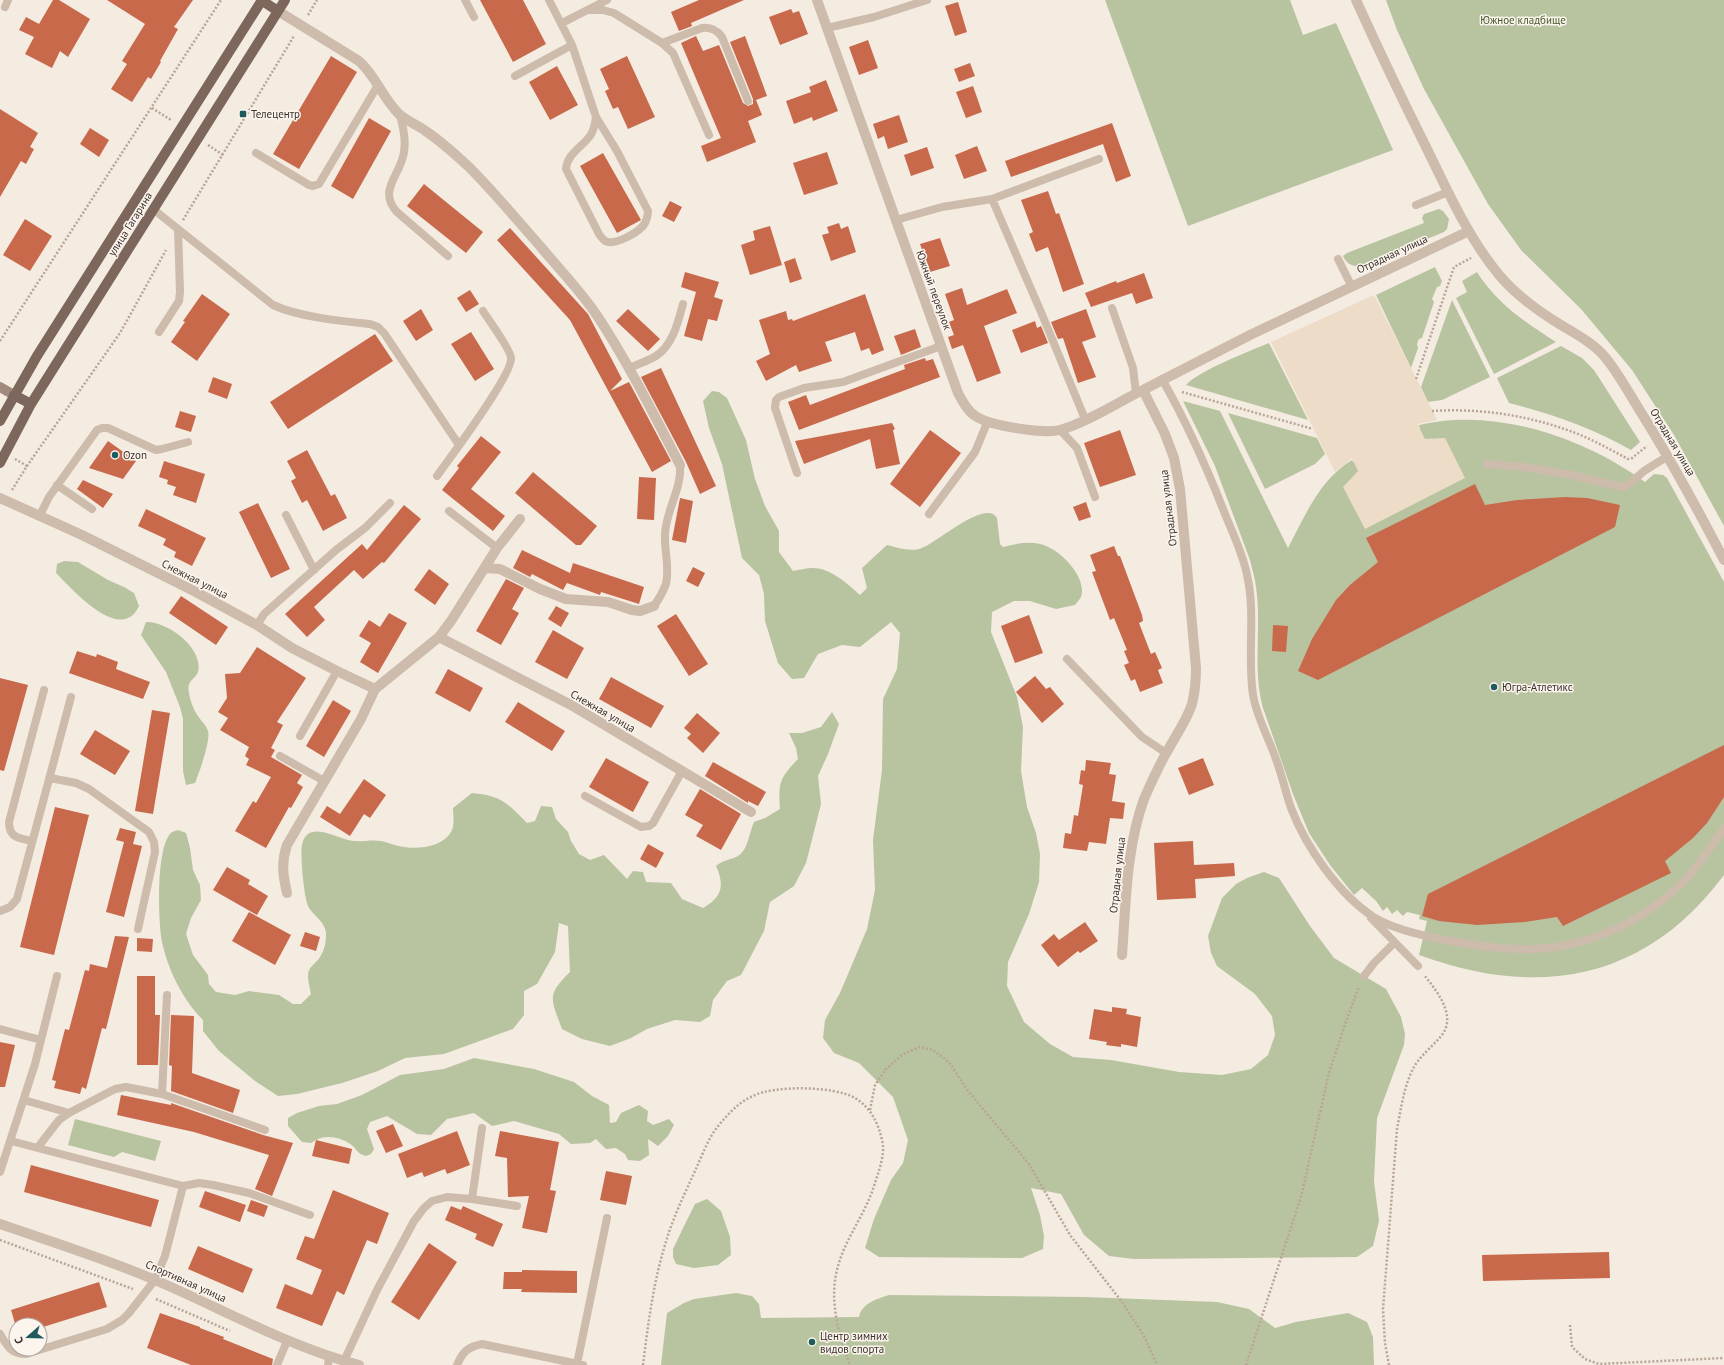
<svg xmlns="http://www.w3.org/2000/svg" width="1724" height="1365" font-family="'PT Sans',sans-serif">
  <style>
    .green { fill: #b8c4a0 }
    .plaza { fill: #ecdcc8 }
    .building { fill: #c8694b }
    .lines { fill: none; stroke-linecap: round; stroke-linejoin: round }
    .path { stroke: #b9a596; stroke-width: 2.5; stroke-dasharray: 2 2; stroke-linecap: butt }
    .lane { stroke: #cdbbac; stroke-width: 8 }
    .street { stroke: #cdbbac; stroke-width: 10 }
    .secondary { stroke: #a18a7d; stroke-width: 10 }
    .primary { stroke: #7d675c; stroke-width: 10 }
    .poi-dot { fill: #1f5a5e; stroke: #fbf5ee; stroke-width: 1.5 }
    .labels { text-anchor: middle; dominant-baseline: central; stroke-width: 3; stroke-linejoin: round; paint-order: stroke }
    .park-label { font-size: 11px; fill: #4a5a2e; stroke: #fbf5ee }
    .poi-label { font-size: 11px; fill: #3b302b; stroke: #fbf5ee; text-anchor: start }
    .street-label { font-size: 11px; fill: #3b302b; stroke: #fbf5ee }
  </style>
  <rect width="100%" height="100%" fill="#f4ebe1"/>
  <path class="green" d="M1105 0H1290L1303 35 1336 23 1393 150 1188 226Z
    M1386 0H1724V526L1674 435 1632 370 1581 309 1521 250 1488 204 1424 89 1397 30Z
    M1439 209 1443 211 1449 219 1447 229 1444 232 1361 266C1352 267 1347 264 1343 256L1347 253 1424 223 1422 218 1424 214Z
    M1435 267 1442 281 1440 286 1437 287 1432 299 1434 302 1422 338 1419 339 1417 344 1418 348 1411 368 1376 295Z
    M1477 272C1497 304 1525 322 1556 342L1494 374 1456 298 1467 292 1462 281Z
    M1452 300 1490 377 1442 400 1428 402 1421 387Z
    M1269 343 1308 420 1186 385C1196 372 1252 350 1269 343Z
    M1561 346 1582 358 1594 370 1640 442 1631 450C1592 428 1552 414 1509 403L1497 378Z
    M712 391 719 392 727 398 746 440 755 479 765 506 779 531V552L793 571C799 570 806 568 812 568 829 567 848 584 860 595L867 588 862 568 887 545C899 548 913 553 924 547 938 541 977 507 993 514 995 515 996 517 997 518L1000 544 1003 547C1015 544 1028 541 1040 544 1058 547 1088 577 1081 597 1080 599 1077 602 1075 605L1056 609 1030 601H1014L992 612 991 632 1017 697 1023 727 1021 771 1027 807 1036 833 1040 854 1039 882 1029 914 1008 962 1007 986 1024 1022 1050 1044 1073 1057 1111 1060 1179 1072 1222 1075 1251 1069 1268 1055 1275 1035 1272 1016 1255 994 1217 966 1211 953 1208 936 1222 898 1236 884 1247 878 1264 872 1279 878 1310 926 1334 958 1386 989 1401 1017 1405 1034 1404 1045 1377 1118 1374 1181 1379 1221 1373 1246 1357 1257 1134 1259 1109 1256 1084 1235 1061 1194 1031 1188 1040 1215 1044 1236 1043 1249 1022 1258 879 1257 865 1248 874 1219 891 1180 903 1163 908 1140 893 1097 859 1063 834 1053 823 1038 825 1020 840 993 867 929 875 890 873 840 882 770 883 699 897 669 900 633 891 622 860 647 842 645 818 654 804 678 792 679 778 663 765 621 764 594 759 575 742 558 722 464 709 428 703 401Z
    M1183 401 1220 411 1288 548C1305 516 1319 480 1352 460L1353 462 1420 429 1419 425C1495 407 1583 437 1645 482L1654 474 1663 475 1667 478 1724 582V875C1645 981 1539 999 1419 955L1427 921 1419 919 1420 915 1407 912 1403 916 1397 910 1392 914 1387 907 1383 911 1376 901 1362 888 1354 895 1330 865 1309 833 1293 794 1263 708C1252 668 1262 627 1256 587 1255 578 1252 569 1250 560L1215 466Z
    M1228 413 1317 438 1325 454 1315 464 1265 489Z
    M64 561 78 562 108 580 124 587 134 593 139 606C121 645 72 589 56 573L57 564Z
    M146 622C167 621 204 648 198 672 195 680 186 680 189 693 190 699 193 708 196 713 200 720 205 723 208 731 211 740 199 773 195 783L186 785 183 771V719L180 707 166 672 141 635Z
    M832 712 839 724 828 754 818 776 821 804 806 863 794 886 770 902 764 931 741 975 727 981 713 1000 710 1016 700 1022 675 1020 647 1029 631 1038 610 1046 582 1039 562 1029C551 999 546 995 570 972L568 926 559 923 555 952 537 984 524 991V1015L513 1029 444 1054 405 1058 378 1071 342 1083 297 1094 278 1096 255 1081 219 1051 203 1031V1020C183 1000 168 970 162 942 158 922 156 850 170 834 171 832 175 831 178 830L186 833 190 848 193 870 200 885 201 900 191 918 186 934 193 955 208 975 209 984 216 992 235 995 249 991 279 995 293 1004H301L311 994C310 989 308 982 308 976 308 966 316 964 320 957 325 949 326 942 326 933 325 921 313 916 308 906 304 897 300 855 302 845 307 820 334 837 348 840 359 843 371 839 381 841 387 842 393 845 399 846 415 850 442 848 451 832 455 826 453 814 453 808L472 793C502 796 506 802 527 823L535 821 541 806 552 807 556 819 568 832 571 841 579 854 590 860 604 855 627 879 633 871 643 872 646 882 671 883 682 899 703 908C722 897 725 886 716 866 725 859 727 861 736 857 748 852 749 833 754 822L765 818 780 809C778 782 780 778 798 759L796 748 789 733H802L821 727Z
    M474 1058 534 1069 574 1082 592 1096 609 1105 610 1123 616 1122 621 1113 639 1105 648 1111 647 1121 653 1125 669 1119 674 1125 668 1136 658 1146 648 1139 649 1155 640 1161 628 1160 625 1154 616 1148 606 1149 596 1139 590 1143 571 1144 559 1134 514 1121 492 1126 474 1113 447 1119 431 1135 417 1134 387 1116 370 1122 367 1129 374 1149 371 1154 366 1156C359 1154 358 1152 354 1147 342 1136 323 1133 311 1143L302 1142 288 1126V1118L297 1113 319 1106 337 1104 362 1095 400 1075 444 1069Z
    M75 1119 161 1141 155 1161 122 1152 114 1157 68 1145Z
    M707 1199 721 1211 730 1237 731 1255 718 1265 694 1268 676 1264 673 1257V1249L686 1222 695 1204Z
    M736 1293 752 1296 759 1304 761 1318 859 1317C862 1303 877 1299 889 1295L1085 1297 1217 1302 1249 1309 1275 1328 1296 1322 1348 1313 1367 1322 1373 1337 1374 1365H661L667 1313 684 1303 694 1299Z"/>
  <path class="plaza" d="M1374 295 1437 420 1418 424 1420 429 1425 439 1445 438 1465 478 1365 529 1343 487 1358 471 1352 458 1335 472 1271 342Z"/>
  <path class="building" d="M53 0H59L90 19 68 57 60 51 52 68 25 54 34 37 19 30 26 17 39 24Z
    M107 0H193L174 27 178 29 160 61 161 62 151 79 148 77 132 102 111 89 127 64 122 61 145 24Z
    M480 0H523L546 44 513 62Z
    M699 0H744L691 23 692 26 679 31 671 12Z
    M958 2 967 32 955 36 945 6Z
    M791 9 793 13 799 11 808 34 780 45 769 17Z
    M696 36 703 51 719 45 743 103 748 106 753 104V99L730 42 745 36 767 96 756 100 762 115 748 121 756 142 707 162 701 146 721 138 681 43Z
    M868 40 878 68 859 75 849 47Z
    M331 56 357 72 299 169 273 154Z
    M627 56 655 117 628 129 618 107 613 109 605 91 609 89 600 69Z
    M970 63 975 76 959 82 954 69Z
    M557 66 578 105 550 120 529 82Z
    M826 80 838 111 813 121 812 117 794 124 786 101 811 92 809 87Z
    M973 86 982 112 966 118 956 92Z
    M0 109 38 133 30 147 34 149 26 164 21 161 0 197Z
    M899 115 908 142 888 149 884 136 878 139 873 124Z
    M369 118 391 131 353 199 331 186Z
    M1112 123 1131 176 1116 182 1103 144 1011 177 1005 161Z
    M90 128 109 140 99 157 80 144Z
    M977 146 987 171 964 179 955 155Z
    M927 147 934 168 911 176 904 155Z
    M827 152 838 184 804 195 793 163Z
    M603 153 641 220 617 233 580 166Z
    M424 184 483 232 466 253 407 206Z
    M1048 191 1056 214 1059 213 1084 284 1063 292 1048 247 1036 252 1029 234 1033 232 1021 200Z
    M670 201 682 207 674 222 662 216Z
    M25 219 52 236 30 271 3 255Z
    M839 223 841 229 848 226 856 252 831 261 822 235 829 233 827 227Z
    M770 226 782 265 750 275 741 245 755 240 753 231Z
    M510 228 588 314 622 379 610 391 629 382 671 461 652 472 570 320 497 240Z
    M940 238 950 266 930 272 920 244Z
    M795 258 802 279 790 283 784 262Z
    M685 272 719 282 714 297 723 300 717 321 708 319 702 341 684 336 696 292 681 287Z
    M1144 273 1153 298 1136 304 1132 293 1091 307 1085 293 1116 281 1117 283Z
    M962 288 967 305 1007 289 1017 313 984 326 1001 373 977 382 963 345 952 349 948 337 954 335 949 322 954 320 945 294Z
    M470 290 479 304 466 312 457 298Z
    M202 294 230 314 197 361 171 342 185 322 183 321Z
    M865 294 884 350 872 355 869 348 861 351 855 332 825 342 832 361 799 372 796 365 766 381 756 361 770 354 759 320 786 311 788 320 792 319 793 321Z
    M421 309 433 330 416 341 403 321Z
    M628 309 660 339 648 351 616 321Z
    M1086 309 1096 337 1082 342 1096 377 1078 383 1063 338 1058 339 1051 322Z
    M1035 321 1037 328 1041 326 1048 343 1021 353 1012 330Z
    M915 329 921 347 901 355 894 336Z
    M471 332 494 369 475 381 451 344Z
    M375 334 393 361 288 429 270 402Z
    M925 358 926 361 933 359 940 377 799 430 788 402 806 395 810 405 905 369 904 365Z
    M661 368 716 486 700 494 686 462 641 377Z
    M213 377 232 384 227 399 208 392Z
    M180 411 196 416 191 432 175 427Z
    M892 423 895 429 893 430 900 464 876 469 870 439 804 464 795 441Z
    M930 430 961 453 920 507 890 484Z
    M1120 430 1136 475 1100 487 1084 443Z
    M481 436 501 452 471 489 505 516 493 531 442 490 459 468 457 466Z
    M108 441 136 461 123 479 89 468Z
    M307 450 331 496 335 494 347 518 323 531 307 500 302 503 291 481 296 478 287 461Z
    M164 461 205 474 196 503 173 495 176 487 167 484 168 480 159 477Z
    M533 472 597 526 581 545H576L515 493Z
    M639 477 656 478 654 520 637 519Z
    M83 480 113 494 103 508 77 489Z
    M1475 484 1485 505 1517 500 1565 497 1587 498 1620 505 1615 527 1318 680 1298 671 1312 639 1336 600 1350 585 1378 562 1366 538Z
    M680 498 693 501 686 543 672 540Z
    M1086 502 1091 517 1079 521 1073 507Z
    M258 503 290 569 271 578 239 512Z
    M404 505 421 519 384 563 382 562 363 579 354 570 314 607 325 620 307 637 285 614 362 544 367 550Z
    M146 509 206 538 192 566 174 557 176 552 163 545 166 539 138 526Z
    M1114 546 1118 556H1120L1142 615 1143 621 1139 623 1151 654 1155 652 1162 668 1158 670 1163 683 1140 692 1135 679 1131 681 1124 665 1129 663 1124 651 1127 650 1114 618 1110 620 1092 572 1096 571 1090 555Z
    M522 550 570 573 573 563 644 587 639 604 601 592 600 595 567 583 563 590 532 574 530 577 513 568Z
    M693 567 705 573 698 587 686 581Z
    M429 569 449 584 435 605 414 590Z
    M506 579 524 588 512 609 519 613 501 645 476 631Z
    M181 596 228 627 216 645 169 613Z
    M556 606 569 613 561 627 548 619Z
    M389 613 407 623 378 673 360 662 371 643 359 636 369 620 380 627Z
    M676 614 708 664 689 676 657 626Z
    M1029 615 1043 653 1015 663 1001 626Z
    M1273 625 1288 626 1286 652 1272 651Z
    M553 630 584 648 567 679 535 662Z
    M257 647 306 678 277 722 283 725 271 748 275 750 271 757 302 775 297 783 303 787 291 808 289 807 266 848 235 831 253 801 256 803 271 777 246 765 249 759 245 756 249 747 220 730 228 718 218 712 227 698 225 674 240 673Z
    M77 651 96 657 97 654 118 662 116 669 150 682 143 699 69 673Z
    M448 669 483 688 470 712 435 693Z
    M1035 676 1046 689 1050 687 1064 704 1042 723 1016 692Z
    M611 677 664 706 651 728 599 699Z
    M0 678 28 685 4 771 0 770Z
    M333 700 351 711 324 757 306 746Z
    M518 702 565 731 552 751 505 722Z
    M152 710 170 713 153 814 135 811Z
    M697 713 720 733 703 753 687 738 691 734 684 728Z
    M95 730 130 751 115 775 80 754Z
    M1724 745V797L1707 823 1693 838 1665 861 1671 873 1563 926 1557 917 1525 922 1477 925 1439 921 1422 916 1428 894Z
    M606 758 649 782 633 812 589 787Z
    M1203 758 1214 785 1189 795 1178 768Z
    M1086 760 1111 763 1109 774 1116 775 1112 801 1125 803 1123 819 1110 818 1106 844 1089 842 1087 851 1063 848 1065 833 1071 834 1074 815 1078 816 1083 785 1079 784 1081 770 1085 771Z
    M713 762 766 792 758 806 748 801V803L705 776Z
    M364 779 386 795 370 818 364 814 350 836 320 817 327 806 340 814Z
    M700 789 741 814 721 850 696 836 703 825 685 815Z
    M55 807 89 815 54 955 20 947Z
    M120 828 136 832 133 844 142 846 124 917 106 912 124 842 116 840Z
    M1193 841 1194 865 1234 863 1235 876 1195 879 1196 898 1157 900 1154 843Z
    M648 844 664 853 656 868 640 859Z
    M227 867 250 880 248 884 268 896 257 915 213 890Z
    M249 912 291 935 275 965 232 941Z
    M1085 922 1098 941 1080 953 1078 951 1058 967 1041 945 1054 934 1059 940Z
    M305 932 320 937 316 951 300 946Z
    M115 936 129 937 106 1029 102 1028 86 1089 82 1087 80 1094 54 1088 56 1081 52 1080 65 1029 69 1030 85 970 89 971 90 964 107 968Z
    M137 938 153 939 152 952 137 951Z
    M137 976H155V1015H160L158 1065H137Z
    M1112 1007 1127 1009 1126 1014 1141 1017 1137 1047 1121 1044V1047L1106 1045 1107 1042 1089 1039 1094 1009 1112 1012Z
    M171 1015 194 1016 192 1073 240 1090 233 1113 171 1091 172 1066 169 1065Z
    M0 1042 15 1045 5 1087H0Z
    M121 1095 171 1105V1103L263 1135 293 1143 272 1196 255 1189 269 1155 194 1132 117 1115Z
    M393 1124 403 1146 386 1153 376 1131Z
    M457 1131 470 1165 447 1174 445 1169 424 1177 422 1172 407 1178 398 1154Z
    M500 1131 559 1142 550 1190 556 1191 547 1233 522 1228 529 1196 508 1197 507 1158 495 1156Z
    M316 1140 352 1149 349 1164 312 1156Z
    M31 1165 159 1200 151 1227 24 1192Z
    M606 1171 632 1176 626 1205 600 1200Z
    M333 1190 389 1213 377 1244 367 1240 344 1295 337 1291 322 1326 276 1308 285 1284 312 1295 322 1270 296 1259 305 1236 314 1239Z
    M205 1191 246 1205 240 1222 199 1207Z
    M251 1200 268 1206 264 1217 247 1211Z
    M451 1206 461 1210 463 1206 503 1224 493 1247 475 1239 477 1234 445 1220Z
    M429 1243 457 1262 419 1320 391 1302Z
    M198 1246 253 1269 243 1293 188 1269Z
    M1609 1252 1610 1278 1483 1281 1482 1255Z
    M522 1270 577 1271V1293L521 1292 522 1289H503L504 1272H522Z
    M99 1282 107 1307 40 1328V1325H16V1327L11 1310Z
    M160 1313 200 1327V1328L224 1337 223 1339 273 1359 272 1365H191L147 1348Z"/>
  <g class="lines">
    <path class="path" d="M308 15 317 0
      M152 108 171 120
      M208 145 223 155
      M183 220 294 36
      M0 341 221 0
      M1416 379 1454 267 1471 258
      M1182 392 1313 429
      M1432 411C1479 408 1526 415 1570 431 1590 438 1609 449 1628 459L1632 458 1647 446
      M15 459 27 466
      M12 490 27 466 120 333 166 250
      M870 1110 875 1085 886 1069 902 1055 919 1047 933 1050 949 1062 968 1091 1029 1164 1070 1235 1122 1302 1144 1336 1157 1365
      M0 1240 133 1289
      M156 1299 230 1331
      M1570 1325 1572 1347 1585 1359 1599 1364 1724 1358
      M643 1365C648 1325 653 1284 665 1245 672 1220 684 1195 695 1171 702 1156 708 1138 719 1125 729 1113 739 1102 753 1096 773 1085 835 1086 855 1098 870 1107 878 1122 882 1140 885 1151 881 1164 878 1174 875 1182 873 1190 870 1197 860 1221 843 1244 837 1270 829 1301 839 1336 850 1365
      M1246 1365 1301 1197 1329 1073 1342 1033 1359 986
      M1389 1365 1385 1343 1383 1309 1397 1129C1401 1109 1404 1085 1414 1067 1421 1055 1433 1046 1442 1035 1457 1015 1436 990 1424 975"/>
    <path class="lane" d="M465 0 474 17
      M549 0 572 45 596 117 617 151 648 211C648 215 647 219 645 223 640 232 615 246 605 241 603 239 600 236 599 234L566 169C567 154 582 147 590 136 594 131 595 124 596 117
      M5 7 8 0
      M589 10H603L614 13 662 43 673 53 709 135
      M562 23 607 0
      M827 28 874 17 927 0
      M662 43 702 28C711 27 717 30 722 37L748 101
      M515 76 572 45
      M400 115C403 127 406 139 404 152 401 175 377 190 397 212L448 256
      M256 153 309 185 313 186 319 184 378 85
      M992 199 1041 312 1085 419
      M1416 205 1448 192
      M153 209 273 305C299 317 341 321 370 324L378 327 384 333 459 445
      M896 220 942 207 992 199 1099 159
      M1338 259 1352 287
      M1112 308 1133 368 1136 393
      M159 332 179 301 180 292 178 229
      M629 368C638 364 648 361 656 356 673 345 678 322 683 304
      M1162 379C1187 423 1207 468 1225 514 1233 534 1243 554 1247 575 1256 614 1247 655 1253 695 1257 719 1271 742 1278 765 1283 779 1286 794 1291 808 1306 847 1339 895 1375 918 1405 936 1479 947 1515 949 1579 952 1640 925 1685 880 1700 864 1712 846 1724 828
      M1060 430 1077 448 1095 497
      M1487 464 1523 467 1572 475 1622 487 1627 486 1644 471 1668 456
      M797 473 775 408 776 400 779 397 804 388 843 382 941 346
      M437 476C450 458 513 374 511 358 511 350 488 319 483 311
      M57 485 92 509
      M449 511 497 548
      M929 514 975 452 987 423
      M40 515 49 497 97 430 102 428H108L156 450 162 449 188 442
      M286 515 314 570
      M654 606C659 599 663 592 666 584 670 567 664 551 665 534 666 510 682 489 680 465
      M257 625 264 614 336 550 365 528 390 503
      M1067 659 1142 737 1166 753
      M300 736 337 671
      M280 756 324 781
      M50 778 76 783 89 789 149 832 154 842 155 852 138 929
      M585 796 641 827 649 826 653 823 682 771
      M32 841C19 838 9 838 9 822L44 690
      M0 911 10 907 17 899 71 697
      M1371 918 1418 966
      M1364 976 1374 963 1394 943
      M0 1029 41 1040
      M162 1094 167 995
      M24 1100 69 1113
      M38 1147 59 1120 69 1113 115 1089 126 1087 162 1094 265 1130
      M0 1172 35 1064 57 976
      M183 1186 199 1183 213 1185 249 1193 310 1215
      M472 1199 482 1128
      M0 1334C7 1346 11 1354 26 1354L107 1329 122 1320 129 1313 155 1280 165 1256 183 1186 11 1141
      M344 1361 377 1290 414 1221 424 1208 432 1201 447 1197 472 1199 517 1206
      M577 1364 607 1218
      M277 1365 287 1341
      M328 1365 329 1357
      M457 1365C463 1351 468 1347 482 1344L583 1365"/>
    <path class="street" d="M817 0 958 393C963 402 968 412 977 417 992 426 1043 434 1060 430 1086 423 1118 402 1143 390
      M1356 0C1379 51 1403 101 1428 151 1449 194 1469 239 1500 276 1517 296 1538 311 1561 325 1576 334 1593 343 1605 357 1619 374 1630 395 1642 414 1672 462 1698 510 1724 560
      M278 11 359 61C376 76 383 99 399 114 408 122 418 125 427 132 442 142 456 155 469 167 494 192 517 220 540 246 559 269 581 291 598 317 629 364 654 415 680 465
      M0 498 82 535 194 591 257 625 292 648 337 671 375 689 439 637 571 705 751 812
      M485 568 500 569 540 589 566 599 608 602 632 610 640 611 654 606
      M439 637 451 621 497 548 520 519
      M287 893C283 876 281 862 287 845L361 719 375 689
      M1122 955C1126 903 1126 849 1144 799 1151 783 1159 765 1168 750 1176 735 1187 720 1192 704 1195 692 1196 680 1196 668L1180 489 1174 458 1165 434 1143 390 1250 335 1469 231
      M0 1224C52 1242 104 1258 155 1280 223 1309 287 1346 359 1365"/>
    <path class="secondary" d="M0 387 14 395"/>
    <path class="primary" d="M261 0 278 11
      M14 395 31 404
      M0 421 37 356 262 0
      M0 463 31 404 285 0"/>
  </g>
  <g class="poi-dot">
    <rect x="239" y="110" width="8" height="8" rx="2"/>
    <circle cx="115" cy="455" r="4"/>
    <circle cx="1494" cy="687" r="4"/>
    <circle cx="812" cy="1342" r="4"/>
  </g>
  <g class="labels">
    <g class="park-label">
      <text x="1523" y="20">Южное кладбище</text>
    </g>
    <g class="poi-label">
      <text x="251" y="114">Телецентр</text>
      <text x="123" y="455">Ozon</text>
      <text x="1502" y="687">Югра-Атлетикс</text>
      <text x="820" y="1336">Центр зимних<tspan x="820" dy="13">видов спорта</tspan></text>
    </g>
    <g class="street-label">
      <text transform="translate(130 224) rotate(-58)">улица Гагарина</text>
      <text transform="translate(1392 254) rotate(-25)">Отрадная улица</text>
      <text transform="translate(934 290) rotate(70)">Южный переулок</text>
      <text transform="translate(1673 442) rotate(59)">Отрадная улица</text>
      <text transform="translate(1168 508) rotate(-97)">Отрадная улица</text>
      <text transform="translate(195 579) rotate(27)">Снежная улица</text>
      <text transform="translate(603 711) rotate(30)">Снежная улица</text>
      <text transform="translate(1117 875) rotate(-84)">Отрадная улица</text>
      <text transform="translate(186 1281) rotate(24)">Спортивная улица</text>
    </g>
  </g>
  <g transform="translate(28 1337) rotate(250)"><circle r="19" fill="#fbf5ee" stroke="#aea6a0"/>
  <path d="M0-3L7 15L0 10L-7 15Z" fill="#1f5a5e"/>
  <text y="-6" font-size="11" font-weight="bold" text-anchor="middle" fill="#3b302b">С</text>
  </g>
</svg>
